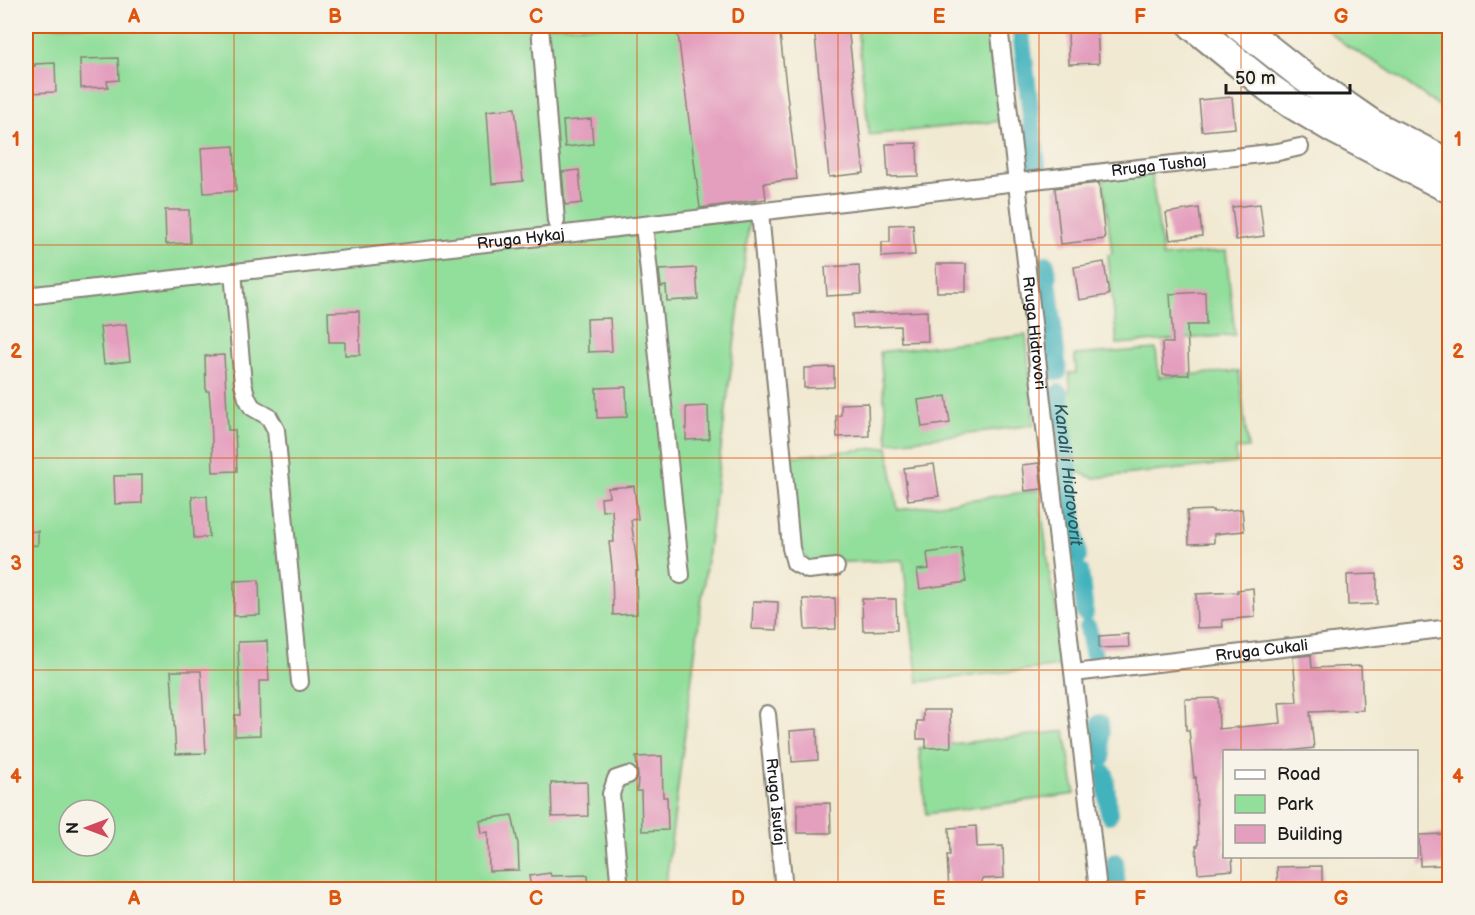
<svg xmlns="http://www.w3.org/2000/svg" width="1475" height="915" font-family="'Balsamiq Sans',sans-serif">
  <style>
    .green { fill: #92de9b; stroke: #577d5c; stroke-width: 1.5; fill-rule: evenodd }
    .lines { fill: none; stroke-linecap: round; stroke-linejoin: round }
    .canal { stroke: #43b2bd; stroke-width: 18 }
    .building { fill: #e49ebe }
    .minor-casing { stroke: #868276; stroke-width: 20 }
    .trunk-casing { stroke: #868276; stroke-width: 32 }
    .minor { stroke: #fff; stroke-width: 16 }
    .trunk { stroke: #fff; stroke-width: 28 }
    .grid { fill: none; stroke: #de560d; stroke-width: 1.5; stroke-opacity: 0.55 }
    .labels { text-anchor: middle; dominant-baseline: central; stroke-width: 4.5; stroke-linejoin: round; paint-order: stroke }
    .street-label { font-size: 16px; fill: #1c1c1c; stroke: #f7f3e8 }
    .water-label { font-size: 18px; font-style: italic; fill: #2c585c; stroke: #f7f3e8 }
    .neatline { fill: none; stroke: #de560d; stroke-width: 2 }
    .grid-label { font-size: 20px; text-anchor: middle; font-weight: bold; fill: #de560d }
  </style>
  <rect width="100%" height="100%" fill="#f7f3e8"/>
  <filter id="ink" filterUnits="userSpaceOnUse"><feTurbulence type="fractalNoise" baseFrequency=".0167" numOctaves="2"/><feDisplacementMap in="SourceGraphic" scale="12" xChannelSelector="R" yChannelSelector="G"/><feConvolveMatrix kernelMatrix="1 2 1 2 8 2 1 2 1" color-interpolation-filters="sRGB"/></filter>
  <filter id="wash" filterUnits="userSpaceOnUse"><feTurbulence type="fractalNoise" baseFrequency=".008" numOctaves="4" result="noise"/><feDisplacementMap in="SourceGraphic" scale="24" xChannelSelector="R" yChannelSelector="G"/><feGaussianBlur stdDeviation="1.35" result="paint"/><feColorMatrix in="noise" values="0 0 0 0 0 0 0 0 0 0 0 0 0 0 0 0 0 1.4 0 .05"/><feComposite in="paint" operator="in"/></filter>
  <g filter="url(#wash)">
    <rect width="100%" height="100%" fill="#f1e9d1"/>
    <path class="green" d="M26 26H772L742 283 665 889H26ZM69 810H105V846H69Z
      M857 26H990L1001 121 869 135Z
      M1322 26H1449V113L1385 68 1347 46Z
      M1151 172 1163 257 1226 251 1235 335 1117 344 1108 255 1112 254 1103 177Z
      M1026 335 1034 425 888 443 880 352Z
      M1156 349 1159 377 1239 371 1248 448 1236 449 1237 463 1093 478 1077 472 1067 392 1070 390 1069 373H1076L1075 355Z
      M888 447 898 510 1039 490 1052 592 1055 598 1060 666 918 682 903 560 823 563 809 561 798 551 786 457Z
      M1065 731 1075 794 926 814 919 748Z"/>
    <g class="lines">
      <g class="canal">
        <path d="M1021 33 1038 174"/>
        <path d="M1046 264 1048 278"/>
        <path d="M1049 288 1058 372"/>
        <path id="s1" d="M1059 393 1078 557"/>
        <path d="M1080 571 1085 613"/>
        <path d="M1088 628 1095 661"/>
        <path d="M1100 723 1102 758"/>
        <path d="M1105 774 1109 815"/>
        <path d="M1115 862 1117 890"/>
      </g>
    </g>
    <g id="blocks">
      <path class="building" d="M677 26H779L797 179 764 183 766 199 700 208Z
        M814 26H848L864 173 829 177Z
        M1097 27 1099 63 1069 64 1068 29Z
        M118 58 119 80 107 81 108 87 81 88 80 59Z
        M55 63 56 92 26 93V67L35 66V64Z
        M1232 97 1235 128 1202 131 1199 100Z
        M515 108 523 181 492 184 487 111Z
        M591 119 593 144 565 147 563 121Z
        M917 143 918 176 888 177 886 144Z
        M234 146 236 191 204 193 201 148Z
        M579 170 582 203 565 205 562 172Z
        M1099 183 1105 239 1061 244 1055 188Z
        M1260 204 1264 236 1236 240 1232 207Z
        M1199 208 1202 236 1170 240 1166 213Z
        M165 210H189L190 243 166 244Z
        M913 224 915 255 882 257V242H890V225Z
        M1104 262 1109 295 1079 300 1074 267Z
        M936 264H966V292H937Z
        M859 265 861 294 827 296 825 267Z
        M696 268 698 299 667 301 666 286 661 287 659 270Z
        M1205 292 1206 325H1187L1189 375H1163L1162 343H1173L1170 294Z
        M359 311 360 355H345V342H329L328 312Z
        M927 311 928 341 901 342 900 326 853 328 852 314Z
        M610 318 612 351 588 352 587 319Z
        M126 324 130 361 104 364 100 327Z
        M224 355 228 430H235L237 471 213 472 211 414 209 391H206L205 356Z
        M834 367V387L804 388V368Z
        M626 387 627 417 597 418 596 388Z
        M946 396 950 423 922 427 918 400Z
        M868 403 869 436 837 437 836 416 841 415V404Z
        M708 406 709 439 686 440V407Z
        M1039 463 1042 489 1025 491 1022 465Z
        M934 464 939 496 908 500 904 468Z
        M142 475V503L115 504 114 476Z
        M634 486 638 519 631 520 638 571H636L637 614 613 615 612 567 609 542H614L612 510 602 511 601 498 609 497 608 488Z
        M192 496H207L209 537 194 538Z
        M1242 509 1244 531 1214 534V543L1189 544 1187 511 1213 510V512Z
        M38 531V545L26 546V532Z
        M961 548 966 582 920 589 917 570 929 569 927 553Z
        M1377 574V604L1348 605 1347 575Z
        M259 580 260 615 234 616V581Z
        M1253 588 1255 617 1222 620 1223 627 1197 628 1196 594 1238 592 1237 590Z
        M835 598 836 629 805 630 803 599Z
        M862 599H896L897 630 863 631Z
        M753 601 778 602 777 630 752 629Z
        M1128 634 1129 647 1099 648V636Z
        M267 641 269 681H259L260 735 235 736V715H240L238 642Z
        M1311 655 1312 668 1361 666 1363 710 1310 712 1314 748 1281 752H1224V856H1232L1233 870 1198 873 1196 846H1198L1196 777 1194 778 1189 730H1186L1185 699 1218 698 1219 729 1281 723 1279 703 1297 702 1293 657Z
        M171 671H201L206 753 176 754Z
        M923 710H950L951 747 926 748V739H917V721H923Z
        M817 729 818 760 792 762 790 731Z
        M662 756 663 797H667L668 830 642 831 641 791H637L638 777 636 757Z
        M587 782 588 816 552 817 551 783Z
        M830 803 831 833H797V804Z
        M512 815 518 844 519 870 489 871 488 832 481 833 479 820Z
        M976 826 977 847 1003 846 1004 878 982 879 983 890H949L947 855H950L949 828Z
        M1444 834 1445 865 1420 866 1419 835Z
        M1322 866V890H1278L1277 867Z
        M550 873 551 876 588 875 589 890H531L529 876Z"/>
    </g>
  </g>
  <g filter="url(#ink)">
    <use href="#blocks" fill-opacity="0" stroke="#868276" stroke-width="1.5"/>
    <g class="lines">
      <defs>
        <g id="minor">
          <path d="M540 26 556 221"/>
          <path id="s2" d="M999 26 1098 890"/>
          <path d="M760 212 791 548 795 563 808 570 836 567"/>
          <path d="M644 225 681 575"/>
          <path d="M233 272 243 384 247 398 252 407 269 417 276 430 300 682"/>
          <path id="s3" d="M26 296 1278 152 1300 147"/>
          <path id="s4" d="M1074 673 1450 628"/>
          <path id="s5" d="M767 714 784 890"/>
          <path d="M620 890 611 794 616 779 628 775"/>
        </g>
        <path id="trunk" d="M1193 26 1268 87 1292 104 1334 129 1450 189
          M1239 26 1304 77 1372 124 1450 164"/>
      </defs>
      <use href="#minor" class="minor-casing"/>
      <use href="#trunk" class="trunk-casing"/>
      <use href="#minor" class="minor"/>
      <use href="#trunk" class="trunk"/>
    </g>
  </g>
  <path class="grid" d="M234 26V890M436 26V890M637 26V890M838 26V890M1039 26V890M1241 26V752M26 245H1450M26 458H1450M26 670H1450M1241 856V890"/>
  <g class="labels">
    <g class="street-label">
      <text stroke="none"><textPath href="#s3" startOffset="1140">Rruga Tushaj</textPath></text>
      <text stroke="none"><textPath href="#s3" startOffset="498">Rruga Hykaj</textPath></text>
      <text stroke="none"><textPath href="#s2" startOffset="309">Rruga Hidrovori</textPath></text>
      <text stroke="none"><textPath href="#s4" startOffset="189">Rruga Cukali</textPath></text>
      <text stroke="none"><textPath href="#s5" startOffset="88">Rruga Isufaj</textPath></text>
    </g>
    <g class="water-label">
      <text stroke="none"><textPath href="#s1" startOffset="82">Kanali i Hidrovorit</textPath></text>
    </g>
  </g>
  <rect width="1475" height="915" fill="none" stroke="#f7f3e8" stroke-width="66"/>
  <rect x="1223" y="750" width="195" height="108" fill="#f7f3e8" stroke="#9f9d96" stroke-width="1.5"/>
  <rect x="1235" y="770" width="30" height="9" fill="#ffffff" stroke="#9f9d96" stroke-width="1.5"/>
  <text x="1277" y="780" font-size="18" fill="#1c1c1c">Road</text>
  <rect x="1235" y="795" width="30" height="18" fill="#92de9b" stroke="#9f9d96" stroke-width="1.5"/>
  <text x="1277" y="810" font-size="18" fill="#1c1c1c">Park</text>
  <rect x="1235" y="825" width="30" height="18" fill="#e49ebe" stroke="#9f9d96" stroke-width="1.5"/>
  <text x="1277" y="840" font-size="18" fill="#1c1c1c">Building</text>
  <g transform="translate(87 828) rotate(270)"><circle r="28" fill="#f7f3e8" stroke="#9f9d96" stroke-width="1.5"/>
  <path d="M0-4.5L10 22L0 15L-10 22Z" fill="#d1495b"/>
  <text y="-9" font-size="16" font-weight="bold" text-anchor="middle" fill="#1c1c1c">N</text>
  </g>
  <path d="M1226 84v9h124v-9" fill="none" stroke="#1c1c1c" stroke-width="3"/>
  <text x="1235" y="84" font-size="18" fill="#1c1c1c" stroke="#f7f3e8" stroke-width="4.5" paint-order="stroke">50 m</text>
  <rect x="33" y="33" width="1409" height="849" class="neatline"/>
  <g class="grid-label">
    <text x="134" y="23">A</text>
    <text x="335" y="23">B</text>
    <text x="536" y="23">C</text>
    <text x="738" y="23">D</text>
    <text x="939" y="23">E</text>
    <text x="1140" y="23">F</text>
    <text x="1341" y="23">G</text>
    <text x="16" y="146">1</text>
    <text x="1458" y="146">1</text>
    <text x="16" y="358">2</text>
    <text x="1458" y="358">2</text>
    <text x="16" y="570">3</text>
    <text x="1458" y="570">3</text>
    <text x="16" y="783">4</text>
    <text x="1458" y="783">4</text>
    <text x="134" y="905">A</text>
    <text x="335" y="905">B</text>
    <text x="536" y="905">C</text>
    <text x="738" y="905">D</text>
    <text x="939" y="905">E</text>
    <text x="1140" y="905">F</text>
    <text x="1341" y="905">G</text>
  </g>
</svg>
